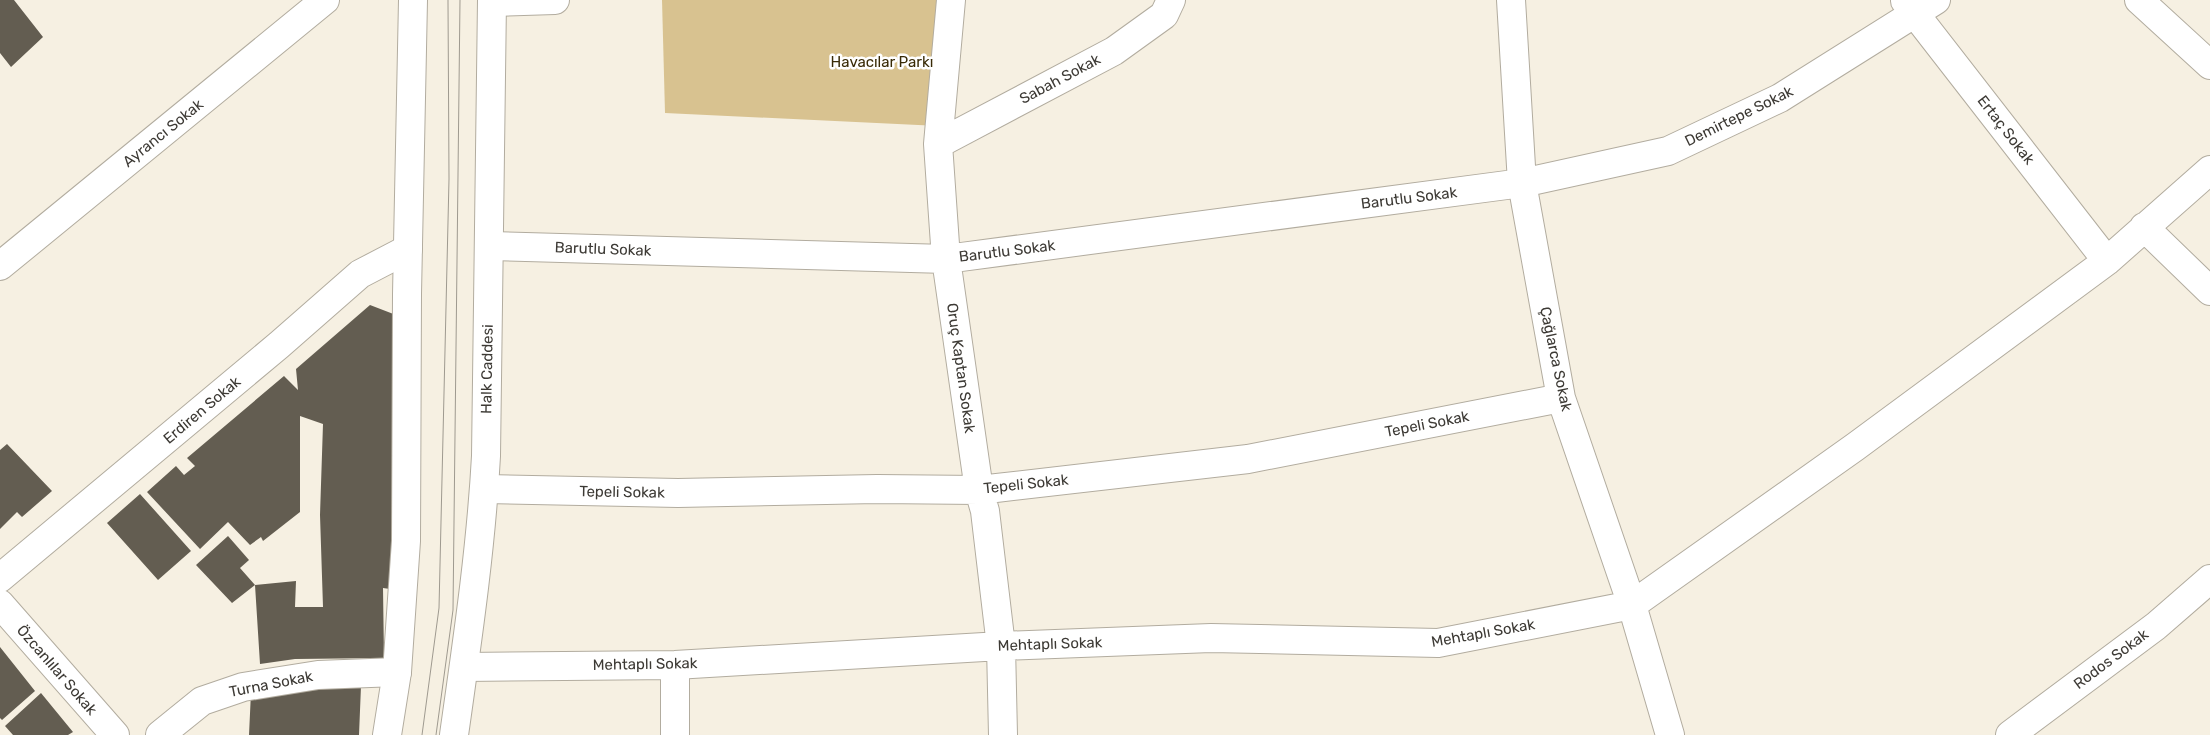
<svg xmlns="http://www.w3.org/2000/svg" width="2210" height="735" font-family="Rubik,sans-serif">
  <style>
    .green { fill: #d8c290 }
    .building { fill: #635d51 }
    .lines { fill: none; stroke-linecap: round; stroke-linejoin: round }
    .minor-casing { stroke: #b2ac9f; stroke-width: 30 }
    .secondary-casing { stroke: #b2ac9f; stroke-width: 30 }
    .minor { stroke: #fff; stroke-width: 28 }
    .secondary { stroke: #fff; stroke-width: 28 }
    .tram { stroke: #9e998f; stroke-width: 1 }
    .labels { text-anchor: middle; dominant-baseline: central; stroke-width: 5; stroke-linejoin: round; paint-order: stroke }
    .park-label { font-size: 15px; fill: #392b07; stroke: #fff }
    .street-label { font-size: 15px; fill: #3d3a35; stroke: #fff }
  </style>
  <rect width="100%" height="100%" fill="#f6f0e2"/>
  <path class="green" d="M662 0H951L939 126 665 113Z"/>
  <path class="building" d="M0 0H14L43 37 11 67 0 53Z
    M370 305 396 315V430L390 589 383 588 384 658 295 659 260 664 255 585 296 581 295 607H323L320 515 323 424 300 416V512L263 541 261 537 250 545 228 522 200 549 147 492 176 466 184 475 195 466 187 458 284 376 298 390 296 369Z
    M7 444 52 491 22 517 17 512 0 529V450Z
    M140 494 191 551 158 580 107 523Z
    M228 536 249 560 240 568 255 585 232 603 196 565Z
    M0 647 35 691 2 720 0 718Z
    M361 686 359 735H249L251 692Z
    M41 693 73 732 68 735H13L5 726Z"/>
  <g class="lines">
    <defs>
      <path id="minor" d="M951 0 938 144 946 259 979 490 985 511 1001 646 1003 735
        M1511 0 1522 183 1561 398 1632 605 1670 735
        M2139 0 2210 65
        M1905 1 2107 261
        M492 2 555 0
        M938 144 1114 51 1164 15 1171 0
        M2144 227 2210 291
        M489 246 946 259 1522 183 1668 151 1780 98 1936 0
        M0 266 325 0
        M485 489 678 493 877 489 979 490 1248 459 1561 398
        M0 578 279 345 360 274 408 249
        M0 604 115 735
        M675 665V735
        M464 667 675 665 1001 646 1211 638 1438 643 1632 605 1855 447 2107 261 2210 170
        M160 735 202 701 243 687 318 675 397 672
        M2010 735 2156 626 2210 579"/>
      <path id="secondary" d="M387 735 397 672 406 541 407 294 413 0
        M454 735C467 643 481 549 486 456L492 0"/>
    </defs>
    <use href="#minor" class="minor-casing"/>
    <use href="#secondary" class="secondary-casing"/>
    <use href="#minor" class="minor"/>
    <use href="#secondary" class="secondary"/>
    <path class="tram" d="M422 735 439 608 449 179 448 0
      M436 735 453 610 460 0"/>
  </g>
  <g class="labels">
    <g class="park-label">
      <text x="882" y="62">Havacılar Parkı</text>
    </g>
    <g class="street-label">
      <text transform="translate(1060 79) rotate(-28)">Sabah Sokak</text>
      <text transform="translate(1739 116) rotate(-26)">Demirtepe Sokak</text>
      <text transform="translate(2006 130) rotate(52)">Ertaç Sokak</text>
      <text transform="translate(163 133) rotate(-39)">Ayrancı Sokak</text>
      <text transform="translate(1409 198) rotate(-7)">Barutlu Sokak</text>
      <text transform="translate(603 249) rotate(2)">Barutlu Sokak</text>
      <text transform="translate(1007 251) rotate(-7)">Barutlu Sokak</text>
      <text transform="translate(1556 359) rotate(78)">Çağlarca Sokak</text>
      <text transform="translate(961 368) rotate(82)">Oruç Kaptan Sokak</text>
      <text transform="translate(487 369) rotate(-89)">Halk Caddesi</text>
      <text transform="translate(202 410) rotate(-40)">Erdiren Sokak</text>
      <text transform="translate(1427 424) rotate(-11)">Tepeli Sokak</text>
      <text transform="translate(1026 484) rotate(-6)">Tepeli Sokak</text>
      <text transform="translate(622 492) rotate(1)">Tepeli Sokak</text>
      <text transform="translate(1483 633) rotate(-10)">Mehtaplı Sokak</text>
      <text transform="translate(1050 644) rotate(-2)">Mehtaplı Sokak</text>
      <text transform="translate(2111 659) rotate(-37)">Rodos Sokak</text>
      <text transform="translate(645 664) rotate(-1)">Mehtaplı Sokak</text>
      <text transform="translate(57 670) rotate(49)">Özcanlılar Sokak</text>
      <text transform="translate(271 684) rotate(-11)">Turna Sokak</text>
    </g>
  </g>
</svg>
